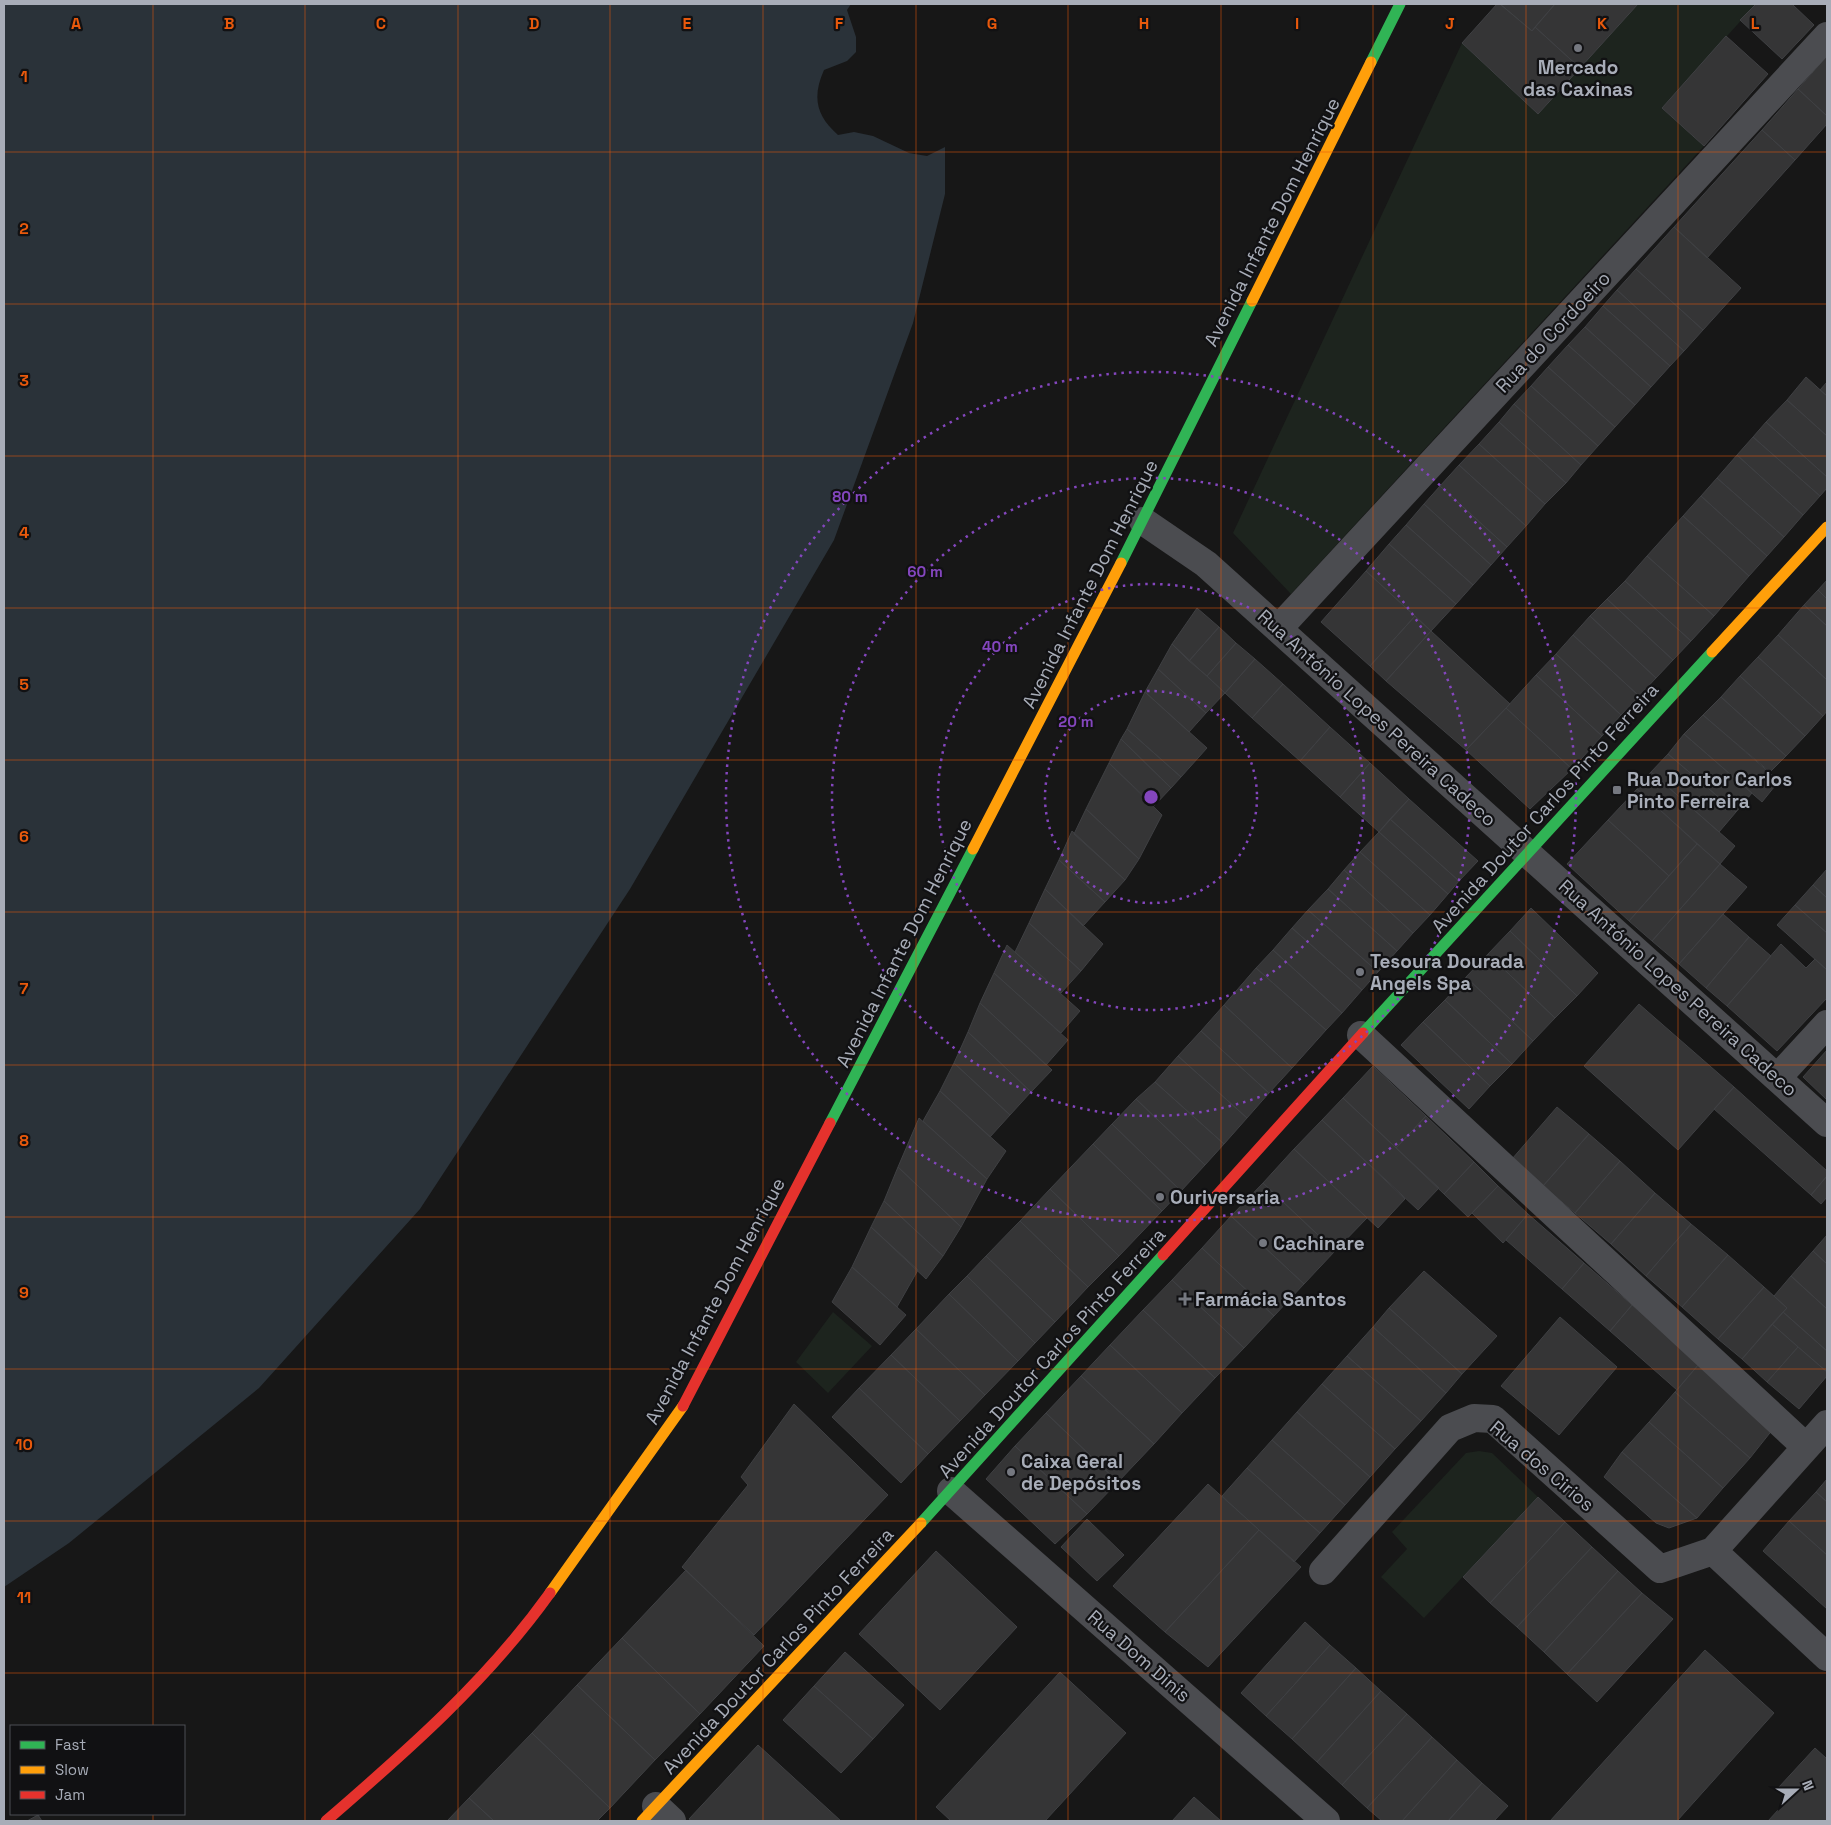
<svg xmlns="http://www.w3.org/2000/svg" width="1831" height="1825" font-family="'Space Grotesk',sans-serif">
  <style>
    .green { fill: #1d241e }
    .water { fill: #2a3239 }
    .building { fill: #353536; stroke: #3f4043 }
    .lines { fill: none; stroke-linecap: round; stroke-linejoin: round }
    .street { stroke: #4b4c50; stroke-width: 28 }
    .fast { stroke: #30b455; stroke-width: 11 }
    .slow { stroke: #ff9f0a; stroke-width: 11 }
    .jam { stroke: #e5322d; stroke-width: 11 }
    .grid { fill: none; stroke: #e8590c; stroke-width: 1; stroke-opacity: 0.55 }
    .ring { fill: none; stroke: #8446be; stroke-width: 2.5; stroke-dasharray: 2.5 5 }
    .poi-dot { fill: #757880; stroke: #111113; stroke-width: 2 }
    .labels { text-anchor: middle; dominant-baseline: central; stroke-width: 4.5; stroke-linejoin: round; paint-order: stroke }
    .poi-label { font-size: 19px; font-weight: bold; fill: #a8adb8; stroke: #111113; text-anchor: start }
    .street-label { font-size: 19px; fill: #a8adb8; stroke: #111113 }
    .grid-label { font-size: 16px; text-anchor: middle; font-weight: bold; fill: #e8590c; stroke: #111113; stroke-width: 4.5; stroke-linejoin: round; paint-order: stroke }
    .centre { fill: #8446be; stroke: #111113; stroke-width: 2.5 }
    .ring-label { font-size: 15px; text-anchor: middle; font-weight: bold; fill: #8446be; stroke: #111113; stroke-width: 4.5; stroke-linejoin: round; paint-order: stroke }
  </style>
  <rect width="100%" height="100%" fill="#171717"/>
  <path class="green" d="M1638 4H1756L1662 108 1704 146 1291 594 1233 533 1462 43 1538 114Z
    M833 1312 872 1346 828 1393 796 1362Z
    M1479 1451 1492 1453 1538 1497 1424 1618 1381 1577 1407 1549 1392 1532 1466 1453Z"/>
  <path class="water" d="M4 4H851L847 10 856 37V52L847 61 824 70C812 97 816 116 838 135L854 132 873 136 909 153 927 156 945 147V194L913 323 834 540 630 889 420 1209 259 1388 69 1543 4 1587Z"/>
  <path class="building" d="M1497 4H1500L1532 31 1535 27 1580 68 1538 114 1462 43Z
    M1500 4H1555L1532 31Z
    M1555 4H1638L1580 68 1535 27Z
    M1756 4H1792L1814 25 1782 59 1740 20Z
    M1726 36 1768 74 1704 146 1662 108Z
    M1827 56V116L1798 89Z
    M1798 89 1827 116V124L1795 160 1762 130Z
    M1762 130 1795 160 1707 258 1674 227Z
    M1674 227 1741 288 1703 330 1636 269Z
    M1636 269 1703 330 1684 351 1617 290Z
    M1617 290 1684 351 1670 366 1603 306Z
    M1603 306 1670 366 1651 387 1585 327Z
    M1585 327 1651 387 1635 405 1568 345Z
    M1568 345 1635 405 1615 427 1548 367Z
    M1548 367 1615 427 1598 446 1531 386Z
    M1806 377 1827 396V436L1787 400Z
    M1827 382V396L1820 390Z
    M1531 386 1598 446 1581 465 1514 404Z
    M1787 400 1827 436V477L1766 422Z
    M1514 404 1581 465 1566 483 1499 422Z
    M1499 422 1566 483 1545 504 1479 444Z
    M1766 422 1827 477V488L1820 496 1753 437Z
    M1753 437 1820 496 1803 515 1737 455Z
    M1479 444 1545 504 1526 526 1459 465Z
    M1737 455 1803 515 1784 537 1717 478Z
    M1459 465 1526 526 1507 547 1440 486Z
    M1717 478 1784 537 1767 556 1701 496Z
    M1440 486 1507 547 1491 565 1424 504Z
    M1701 496 1767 556 1749 576 1683 516Z
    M1424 504 1491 565 1473 585 1406 525Z
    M1683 516 1749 576 1714 616 1647 556Z
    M1406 525 1473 585 1456 604 1389 544Z
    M1389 544 1456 604 1431 631 1366 571Z
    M1647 556 1714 616 1691 641 1625 581Z
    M1366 571 1415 616 1370 666 1321 622Z
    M1827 580V599L1818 590Z
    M1625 581 1691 641 1673 660 1607 599Z
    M1818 590 1827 599V626L1804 605Z
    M1607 599 1673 660 1656 678 1590 616Z
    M1804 605 1827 626V680L1778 635Z
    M1197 608 1219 627 1189 661 1172 644Z
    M1415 616 1431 631 1386 681 1370 666Z
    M1590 616 1656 678 1639 696 1573 635Z
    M1219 627 1236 643 1207 676 1189 661Z
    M1431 631 1510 704 1466 750 1386 681Z
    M1573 635 1639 696 1621 715 1556 654Z
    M1778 635 1827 680V711L1823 716 1758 657Z
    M1236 643 1255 659 1225 693 1207 676Z
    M1172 644 1225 693 1206 713 1158 669Z
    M1556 654 1621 715 1602 736 1536 675Z
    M1758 657 1823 716 1805 736 1740 676Z
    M1255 659 1283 684 1252 718 1225 693Z
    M1158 669 1206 713 1189 732 1145 692Z
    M1536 675 1602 736 1572 769 1506 708Z
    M1740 676 1805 736 1786 756 1721 697Z
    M1283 684 1330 727 1300 761 1252 718Z
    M1145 692 1207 748 1181 777 1127 729Z
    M1721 697 1786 756 1770 772 1703 715Z
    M1506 708 1572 769 1530 809 1466 750Z
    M1703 715 1779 781 1762 802 1684 734Z
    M1330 727 1370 763 1340 797 1300 761Z
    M1127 729 1181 777 1171 788 1121 739Z
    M1684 734 1752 793 1736 812 1668 754Z
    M1121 739 1171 788 1154 806 1109 763Z
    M1668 754 1736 812 1719 832 1651 772Z
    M1109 763 1162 815 1139 859 1086 809Z
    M1370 763 1409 799 1379 832 1340 797Z
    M1651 772 1735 846 1720 864 1637 789Z
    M1637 789 1697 844 1669 876 1608 820Z
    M1409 799 1478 861 1459 881 1390 819Z
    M1086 809 1139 859 1125 880 1074 834Z
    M1390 819 1459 881 1448 894 1379 832Z
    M1608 820 1669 876 1629 921 1567 864Z
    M1072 831 1125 880 1105 902 1059 860Z
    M1379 832 1448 894 1430 915 1360 852Z
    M1697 844 1720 864 1652 941 1629 921Z
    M1360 852 1430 915 1413 933 1344 870Z
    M1059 860 1105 902 1083 926 1045 889Z
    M1720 864 1747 887 1679 964 1652 941Z
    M1827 869V898L1813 885Z
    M1344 870 1413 933 1397 951 1328 889Z
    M1813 885 1827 898V933L1795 905Z
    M1045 889 1103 944 1081 971 1029 923Z
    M1328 889 1397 951 1378 972 1308 910Z
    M1795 905 1827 933V970L1777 925Z
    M1531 908 1598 973 1577 996 1510 931Z
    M1308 910 1378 972 1362 990 1292 928Z
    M1723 914 1749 937 1706 988 1679 964Z
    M1029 923 1081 971 1061 993 1015 952Z
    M1292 928 1362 990 1342 1013 1273 950Z
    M1510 931 1577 996 1555 1018 1488 954Z
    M1749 937 1771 956 1727 1006 1706 988Z
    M1781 944 1806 968 1815 959 1827 970V998L1777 1051 1727 1006Z
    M1007 945 1080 1011 1061 1033 994 973Z
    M1273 950 1342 1013 1326 1030 1256 968Z
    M1488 954 1555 1018 1533 1041 1466 977Z
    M1256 968 1326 1030 1292 1068 1224 1005Z
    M994 973 1068 1040 1046 1065 980 1003Z
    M1466 977 1533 1041 1512 1064 1445 1000Z
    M1445 1000 1512 1064 1490 1086 1423 1022Z
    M980 1003 1052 1070 1031 1092 968 1032Z
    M1639 1004 1734 1087 1678 1150 1584 1066Z
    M1224 1005 1292 1068 1269 1093 1201 1031Z
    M1423 1022 1490 1086 1469 1109 1401 1045Z
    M1201 1031 1269 1093 1247 1118 1178 1056Z
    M968 1032 1031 1092 1010 1115 954 1063Z
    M1827 1050V1100L1803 1077Z
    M1178 1056 1247 1118 1224 1144 1155 1082Z
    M954 1063 1010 1115 990 1137 940 1091Z
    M1373 1066 1426 1116 1396 1148 1343 1098Z
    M1155 1082 1224 1144 1205 1165 1136 1099Z
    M1734 1087 1827 1171V1176L1811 1195 1714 1109Z
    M940 1091 1006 1151 987 1179 923 1121Z
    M1343 1098 1439 1188 1418 1210 1322 1120Z
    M1136 1099 1205 1165 1181 1191 1112 1124Z
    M1557 1107 1589 1134 1543 1186 1512 1159Z
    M1426 1116 1474 1162 1444 1194 1396 1148Z
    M919 1118 987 1179 961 1227 898 1167Z
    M1322 1120 1405 1199 1378 1228 1294 1149Z
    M1112 1124 1181 1191 1162 1211 1093 1144Z
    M1589 1134 1620 1161 1575 1213 1543 1186Z
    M1093 1144 1162 1211 1119 1256 1050 1189Z
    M1294 1149 1367 1218 1335 1251 1263 1183Z
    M1620 1161 1655 1193 1611 1244 1575 1213Z
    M1474 1162 1498 1186 1468 1217 1444 1194Z
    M898 1167 961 1227 943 1256 884 1201Z
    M1827 1176V1197L1821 1204 1811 1195Z
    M1263 1183 1335 1251 1304 1284 1231 1216Z
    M1498 1186 1528 1214 1503 1243 1472 1213Z
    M1050 1189 1119 1256 1088 1287 1020 1221Z
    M1655 1193 1691 1224 1646 1276 1611 1244Z
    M884 1201 943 1256 926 1279 871 1227Z
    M1528 1214 1584 1263 1562 1289 1506 1240Z
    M1231 1216 1304 1284 1274 1316 1202 1248Z
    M1020 1221 1088 1287 1055 1322 986 1256Z
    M1691 1224 1728 1255 1682 1307 1646 1276Z
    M871 1227 918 1270 897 1307 852 1267Z
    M1827 1235V1264L1813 1251Z
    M1202 1248 1274 1316 1244 1348 1172 1280Z
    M1813 1251 1827 1264V1309L1791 1276Z
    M1728 1255 1764 1287 1718 1339 1682 1307Z
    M986 1256 1055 1322 1035 1343 967 1276Z
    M1584 1263 1632 1305 1610 1331 1562 1289Z
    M852 1267 906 1315 880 1345 832 1302Z
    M1424 1271 1497 1336 1462 1374 1389 1308Z
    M967 1276 1035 1343 1018 1361 949 1294Z
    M1791 1276 1827 1309V1351L1783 1312 1787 1308 1774 1296Z
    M1172 1280 1244 1348 1215 1378 1143 1310Z
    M1764 1287 1787 1308 1742 1359 1718 1339Z
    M949 1294 1018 1361 985 1395 916 1329Z
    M1632 1305 1699 1364 1677 1390 1610 1331Z
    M1389 1308 1462 1374 1446 1393 1373 1327Z
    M1143 1310 1215 1378 1182 1413 1110 1345Z
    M1783 1312 1827 1351V1372L1772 1324Z
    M1560 1317 1617 1367 1559 1435 1501 1386Z
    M1772 1324 1798 1347 1767 1382 1742 1359Z
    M1373 1327 1446 1393 1421 1421 1347 1356Z
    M916 1329 985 1395 960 1421 891 1355Z
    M1110 1345 1182 1413 1154 1444 1081 1376Z
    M1798 1347 1827 1372V1376L1799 1409 1767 1382Z
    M891 1355 960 1421 928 1454 859 1388Z
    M1347 1356 1421 1421 1395 1449 1322 1384Z
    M1699 1364 1773 1429 1750 1458 1675 1392Z
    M1081 1376 1154 1444 1118 1482 1046 1413Z
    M1322 1384 1395 1449 1370 1477 1297 1412Z
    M859 1388 928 1454 901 1483 832 1417Z
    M1675 1392 1750 1458 1723 1488 1649 1422Z
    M794 1404 888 1495 754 1635 682 1567 748 1485 741 1477Z
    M1297 1412 1370 1477 1345 1505 1272 1440Z
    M1046 1413 1118 1482 1087 1514 1015 1446Z
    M1649 1422 1723 1488 1697 1518 1622 1452Z
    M1272 1440 1345 1505 1320 1533 1247 1468Z
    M1015 1446 1087 1514 1055 1544 986 1479Z
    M1622 1452 1697 1518 1669 1528 1656 1523 1604 1477Z
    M1247 1468 1320 1533 1294 1562 1222 1496Z
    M1827 1479V1502L1816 1492Z
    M1208 1484 1259 1530 1165 1632 1113 1586Z
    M1816 1492 1827 1502V1555L1789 1521Z
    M1538 1497 1565 1522 1490 1603 1463 1577Z
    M1087 1519 1124 1555 1097 1581 1061 1547Z
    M1789 1521 1827 1555V1609L1763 1551Z
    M1565 1522 1592 1547 1517 1627 1490 1603Z
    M1259 1530 1301 1567 1208 1667 1165 1632Z
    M1592 1547 1618 1571 1544 1652 1517 1627Z
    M936 1551 1017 1627 940 1710 859 1634Z
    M686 1570 764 1646 700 1714 622 1638Z
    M1618 1571 1642 1593 1567 1674 1544 1652Z
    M1642 1593 1673 1619 1597 1702 1567 1674Z
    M1305 1622 1330 1645 1266 1716 1241 1693Z
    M622 1638 700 1714 655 1760 577 1685Z
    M1330 1645 1356 1668 1292 1739 1266 1716Z
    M1705 1650 1774 1713 1677 1821H1550Z
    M845 1652 904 1705 873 1739 814 1686Z
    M1356 1668 1381 1691 1317 1762 1292 1739Z
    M1060 1672 1126 1733 1045 1821H951L936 1807Z
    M577 1685 655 1760 610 1808 532 1733Z
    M814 1686 873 1739 841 1773 783 1720Z
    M1381 1691 1407 1714 1342 1785 1317 1762Z
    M1407 1714 1432 1737 1367 1808 1342 1785Z
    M532 1733 610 1808 597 1821H494L469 1798Z
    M1432 1737 1457 1760 1402 1821H1382L1367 1808Z
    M758 1745 841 1821H692L689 1819Z
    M1815 1748 1827 1759V1821H1768L1790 1797 1779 1787Z
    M1457 1760 1482 1783 1448 1821H1402Z
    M1482 1783 1508 1806 1494 1821H1448Z
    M1194 1797 1221 1821H1172Z
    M469 1798 494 1821H447Z
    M38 1815 42 1821H27Z"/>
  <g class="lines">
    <path class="street" d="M1143 521 1206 564 1827 1123
      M1278 629 1827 36
      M1361 1035 1806 1447
      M1778 1077 1827 1024
      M951 1491 1326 1821
      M1713 1551 1827 1657
      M1323 1571 1450 1428 1474 1418 1493 1419 1660 1569 1713 1551 1827 1424
      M656 1806 672 1821"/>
    <path class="fast" d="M1371 62 1400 4
      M1121 563 1252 301
      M1363 1033 1712 652
      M830 1123 973 849
      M921 1523 1163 1255"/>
    <path class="slow" d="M1252 301 1371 62
      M1712 652 1827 527
      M973 849 1121 563
      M550 1593 683 1406
      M642 1821 921 1523"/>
    <path class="jam" d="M1163 1255 1363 1033
      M683 1406 830 1123
      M326 1821C407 1751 487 1681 550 1593"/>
  </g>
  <path class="grid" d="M153 4V1726M305 4V1821M458 4V1821M610 4V1821M763 4V1821M916 4V1821M1068 4V1821M1221 4V1821M1373 4V1821M1526 4V1821M1678 4V1821M4 152H1827M4 304H1827M4 456H1827M4 608H1827M4 760H1827M4 912H1827M4 1065H1827M4 1217H1827M4 1369H1827M4 1521H1827M4 1673H1827M153 1814V1821"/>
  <g class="ring">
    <circle cx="1151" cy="797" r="106"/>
    <circle cx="1151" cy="797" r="213"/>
    <circle cx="1151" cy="797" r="319"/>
    <circle cx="1151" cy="797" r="425"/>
  </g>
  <g class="poi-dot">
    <circle cx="1578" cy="48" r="5"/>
    <rect x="1612" y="785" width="10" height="10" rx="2.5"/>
    <circle cx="1360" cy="972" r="5"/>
    <circle cx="1160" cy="1197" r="5"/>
    <circle cx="1263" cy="1243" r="5"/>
    <path d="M1182.5 1291.5h5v5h5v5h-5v5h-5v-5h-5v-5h5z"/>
    <circle cx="1011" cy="1472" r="5"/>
  </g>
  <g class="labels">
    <g class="poi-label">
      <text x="1578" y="67" text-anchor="middle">Mercado<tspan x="1578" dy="22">das Caxinas</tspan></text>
      <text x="1627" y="779">Rua Doutor Carlos<tspan x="1627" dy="22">Pinto Ferreira</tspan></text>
      <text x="1370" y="961">Tesoura Dourada<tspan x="1370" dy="22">Angels Spa</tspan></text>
      <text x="1170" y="1197">Ouriversaria</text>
      <text x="1273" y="1243">Cachinare</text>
      <text x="1195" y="1299">Farmácia Santos</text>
      <text x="1021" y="1461">Caixa Geral<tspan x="1021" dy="22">de Depósitos</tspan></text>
    </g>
    <g class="street-label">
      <text transform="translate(1272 222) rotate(-63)">Avenida Infante Dom Henrique</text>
      <text transform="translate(1553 332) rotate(-47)">Rua do Cordoeiro</text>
      <text transform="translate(1090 584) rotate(-63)">Avenida Infante Dom Henrique</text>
      <text transform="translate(1377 718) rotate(42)">Rua António Lopes Pereira Cadeco</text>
      <text transform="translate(1545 808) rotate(-48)">Avenida Doutor Carlos Pinto Ferreira</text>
      <text transform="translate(904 943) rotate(-63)">Avenida Infante Dom Henrique</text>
      <text transform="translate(1678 988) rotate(42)">Rua António Lopes Pereira Cadeco</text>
      <text transform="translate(715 1301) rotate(-62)">Avenida Infante Dom Henrique</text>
      <text transform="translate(1052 1353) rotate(-48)">Avenida Doutor Carlos Pinto Ferreira</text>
      <text transform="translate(1542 1466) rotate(40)">Rua dos Cirios</text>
      <text transform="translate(778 1651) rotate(-47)">Avenida Doutor Carlos Pinto Ferreira</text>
      <text transform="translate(1139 1656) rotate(41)">Rua Dom Dinis</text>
    </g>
  </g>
  <g class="grid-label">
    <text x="76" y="29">A</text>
    <text x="229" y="29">B</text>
    <text x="381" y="29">C</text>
    <text x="534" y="29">D</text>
    <text x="687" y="29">E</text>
    <text x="839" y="29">F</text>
    <text x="992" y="29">G</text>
    <text x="1144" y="29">H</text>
    <text x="1297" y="29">I</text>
    <text x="1450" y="29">J</text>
    <text x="1602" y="29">K</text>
    <text x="1755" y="29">L</text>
    <text x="24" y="82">1</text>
    <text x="24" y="234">2</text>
    <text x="24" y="386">3</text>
    <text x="24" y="538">4</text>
    <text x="24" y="690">5</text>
    <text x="24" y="842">6</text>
    <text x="24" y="994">7</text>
    <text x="24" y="1146">8</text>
    <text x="24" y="1298">9</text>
    <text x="24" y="1450">10</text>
    <text x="24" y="1603">11</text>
  </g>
  <circle cx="1151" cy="797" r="8" class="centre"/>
  <g class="ring-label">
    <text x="850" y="502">80 m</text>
    <text x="925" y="577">60 m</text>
    <text x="1000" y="652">40 m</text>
    <text x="1076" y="727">20 m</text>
  </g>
  <rect width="1831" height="1825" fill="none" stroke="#a8adb8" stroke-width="10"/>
  <rect x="10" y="1725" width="175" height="90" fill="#111113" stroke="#4d4f55"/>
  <rect x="20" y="1741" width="25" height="8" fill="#30b455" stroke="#4d4f55"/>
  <text x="55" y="1750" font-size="15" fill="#a8adb8">Fast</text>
  <rect x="20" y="1766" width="25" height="8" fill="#ff9f0a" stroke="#4d4f55"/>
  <text x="55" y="1775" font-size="15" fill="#a8adb8">Slow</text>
  <rect x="20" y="1791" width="25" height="8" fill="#e5322d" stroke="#4d4f55"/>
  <text x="55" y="1800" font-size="15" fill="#a8adb8">Jam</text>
  <g transform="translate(1796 1790) rotate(69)" stroke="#111113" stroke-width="4" paint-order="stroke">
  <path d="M0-4L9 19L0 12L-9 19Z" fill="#a8adb8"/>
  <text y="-8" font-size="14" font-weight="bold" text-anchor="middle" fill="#a8adb8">N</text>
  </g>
</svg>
